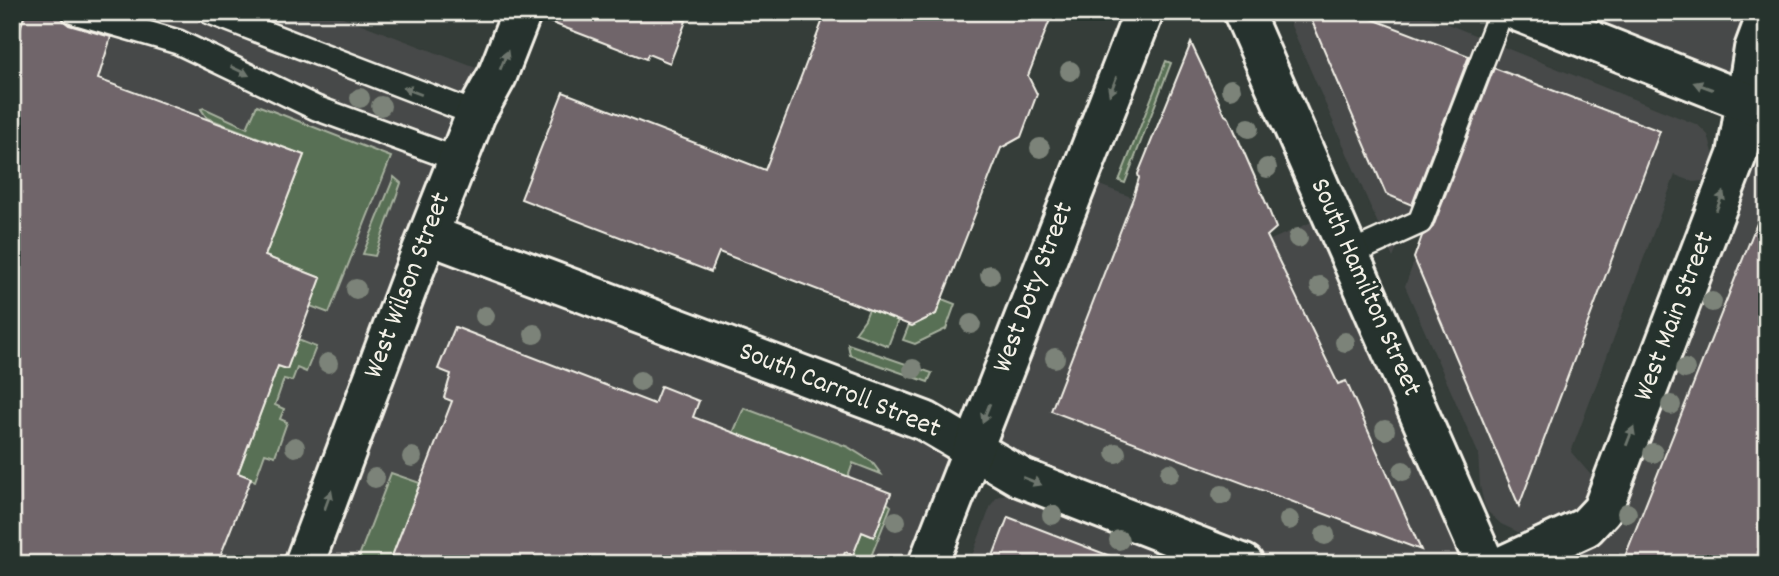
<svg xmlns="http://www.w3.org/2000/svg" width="1779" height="576" font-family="Dekko,sans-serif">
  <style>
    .built { fill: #464948 }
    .green { fill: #596f54; stroke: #a6b09e; stroke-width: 2 }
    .building { fill: #6f656b; stroke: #f4f1e8; stroke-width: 2 }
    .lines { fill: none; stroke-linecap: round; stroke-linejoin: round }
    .service-casing { stroke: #f4f1e8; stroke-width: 28 }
    .minor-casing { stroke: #f4f1e8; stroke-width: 44 }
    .tertiary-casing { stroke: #f4f1e8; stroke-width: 44 }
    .service { stroke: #26332d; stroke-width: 23 }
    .minor { stroke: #26332d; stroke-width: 38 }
    .tertiary { stroke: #26332d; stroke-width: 38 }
    .tree { fill: #7c8379 }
    .oneway { fill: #6e766e }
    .labels { text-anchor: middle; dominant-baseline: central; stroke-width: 6; stroke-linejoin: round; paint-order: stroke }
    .street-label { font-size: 28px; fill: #f4f1e8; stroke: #26332d }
  </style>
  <rect width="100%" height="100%" fill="#353d39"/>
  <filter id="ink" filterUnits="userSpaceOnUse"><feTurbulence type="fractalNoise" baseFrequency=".0143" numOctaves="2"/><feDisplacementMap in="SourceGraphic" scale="14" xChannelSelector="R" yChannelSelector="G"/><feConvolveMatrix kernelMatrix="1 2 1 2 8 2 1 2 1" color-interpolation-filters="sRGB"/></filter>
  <g filter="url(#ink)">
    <path class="built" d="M12 12H330L497 76 429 234 971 448 1078 177 1259 245 1332 213 1485 564H1244L972 449 928 564H12Z
      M1285 12H1418L1482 38 1393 258Z
      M1519 12H1767L1744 101Z
      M1501 46 1698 125 1708 135 1715 159 1709 175 1703 181 1694 182 1675 175 1571 452 1596 481 1588 498 1574 513 1540 528 1520 533 1501 524 1488 512 1484 504 1480 486 1478 453 1405 286 1448 168 1452 169Z
      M1767 146V564H1551L1595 543 1605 536 1617 520 1757 160Z
      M1006 494 1016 495 1198 564H969L991 505 997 497Z"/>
    <path class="green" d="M1166 61 1171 63 1125 183 1119 181Z
      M257 105 391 157 329 313 310 306 321 278 265 256 304 155 207 118 201 109 204 108 247 128Z
      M394 177 401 183 375 256 363 254Z
      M942 299 955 304 946 329 915 344 903 340 909 325 912 326 936 314Z
      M869 309 898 320 888 346 855 333 865 319Z
      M298 340 316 347 306 372 297 368 292 381 284 379 275 405 284 409 280 419 287 422 275 456 265 453 255 481 238 473 278 366 287 369Z
      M848 344 932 373 928 382 850 355Z
      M744 408 848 447 872 462 881 474 853 463 848 477 733 433Z
      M391 473 420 483 389 564H356Z
      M887 503 891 506 868 564H849L862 532 874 537Z"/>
    <path class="building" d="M26 12H60L64 21 69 25 111 37 98 79 304 155 265 256 321 278 287 369 278 366 238 473 251 478 217 564H12V50Z
      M543 12H664L686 21 670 63 648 54 646 59 542 19Z
      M826 12H1053L1028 76 1037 94 1021 137 1001 148 936 314 912 326 719 252 711 272 521 199 563 92 765 170Z
      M1308 12H1354L1469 56 1412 205 1386 194Z
      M1191 43 1225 115 1229 118 1266 203 1276 228 1267 236 1338 384 1346 381 1421 550 1051 411 1133 198 1139 178 1138 174Z
      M1494 68 1660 131 1519 506 1414 258 1422 236 1433 227Z
      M1765 203H1767V564H1622Z
      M455 327 654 404 661 386 699 401 693 417 891 493 874 537 862 532 853 555 845 552 841 564H389L452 401 444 398 451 374 438 369Z
      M1008 517 1123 561V564H990Z"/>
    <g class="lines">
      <defs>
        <path id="service" d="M74 12 178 42 316 108 459 160
          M210 12 476 114
          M1349 254 1420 222 1501 12"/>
        <path id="minor" d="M1243 12 1485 564
          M429 235 925 421 1022 478 1244 564
          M304 564 410 281 476 114 497 76 522 12
          M1506 564 1586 527 1602 510 1737 155 1754 49 1767 14"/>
        <path id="tertiary" d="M1519 12 1767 110
          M928 564 1144 12"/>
      </defs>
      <use href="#service" class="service-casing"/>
      <use href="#minor" class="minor-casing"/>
      <use href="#tertiary" class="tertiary-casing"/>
      <use href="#service" class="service"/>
      <use href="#minor" class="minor"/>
      <use href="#tertiary" class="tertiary"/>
    </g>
    <g class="tree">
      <circle cx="1070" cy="71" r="10"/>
      <circle cx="1231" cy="89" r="10"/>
      <circle cx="360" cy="98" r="10"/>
      <circle cx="381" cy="106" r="10"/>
      <circle cx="1249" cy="128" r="10"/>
      <circle cx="1040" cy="148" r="10"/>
      <circle cx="1267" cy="168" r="10"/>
      <circle cx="1298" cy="238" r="10"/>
      <circle cx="990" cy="275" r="10"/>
      <circle cx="1320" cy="286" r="10"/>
      <circle cx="356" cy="289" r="10"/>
      <circle cx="1712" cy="302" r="10"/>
      <circle cx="485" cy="316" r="10"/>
      <circle cx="971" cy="324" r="10"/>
      <circle cx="534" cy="334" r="10"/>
      <circle cx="1345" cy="342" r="10"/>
      <circle cx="1055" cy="358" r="10"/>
      <circle cx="328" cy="363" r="10"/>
      <circle cx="913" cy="369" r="10"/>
      <circle cx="1685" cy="369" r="10"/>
      <circle cx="640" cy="381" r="10"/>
      <circle cx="1671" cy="405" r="10"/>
      <circle cx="1385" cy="430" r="10"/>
      <circle cx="295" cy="447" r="10"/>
      <circle cx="1116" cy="453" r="10"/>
      <circle cx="1653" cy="453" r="10"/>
      <circle cx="412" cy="457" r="10"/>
      <circle cx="1403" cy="471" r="10"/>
      <circle cx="1170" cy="473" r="10"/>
      <circle cx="375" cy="478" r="10"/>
      <circle cx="1222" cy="495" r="10"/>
      <circle cx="1627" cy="513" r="10"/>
      <circle cx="1052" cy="515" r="10"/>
      <circle cx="1289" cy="520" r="10"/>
      <circle cx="896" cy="521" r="10"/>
      <circle cx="1325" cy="535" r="10"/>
      <circle cx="1119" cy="540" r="10"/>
    </g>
    <defs><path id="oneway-solid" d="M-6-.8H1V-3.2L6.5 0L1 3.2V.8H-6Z" transform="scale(1.75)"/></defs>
    <g class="oneway">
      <use href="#oneway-solid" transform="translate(504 60) rotate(-68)"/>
      <use href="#oneway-solid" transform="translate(240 71) rotate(26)"/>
      <use href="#oneway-solid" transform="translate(1113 86) rotate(111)"/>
      <use href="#oneway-solid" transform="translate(1703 86) rotate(-160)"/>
      <use href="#oneway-solid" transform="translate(412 91) rotate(-159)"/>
      <use href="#oneway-solid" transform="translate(1720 201) rotate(-69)"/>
      <use href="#oneway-solid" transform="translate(986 413) rotate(112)"/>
      <use href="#oneway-solid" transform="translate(1630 436) rotate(-69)"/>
      <use href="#oneway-solid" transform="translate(1032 481) rotate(22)"/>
      <use href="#oneway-solid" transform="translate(328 500) rotate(-70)"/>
    </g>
  </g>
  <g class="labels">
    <g class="street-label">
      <text transform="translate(409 286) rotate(-69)">West Wilson Street</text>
      <text transform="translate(1035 288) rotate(-69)">West Doty Street</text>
      <text transform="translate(1364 288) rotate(66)">South Hamilton Street</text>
      <text transform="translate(1676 317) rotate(-69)">West Main Street</text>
      <text transform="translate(839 392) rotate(22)">South Carroll Street</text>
    </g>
  </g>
  <rect width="1779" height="576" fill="none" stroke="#26332d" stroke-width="42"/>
  <rect x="21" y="21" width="1737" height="534" fill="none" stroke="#f4f1e8" stroke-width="2.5" filter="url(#ink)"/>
</svg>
